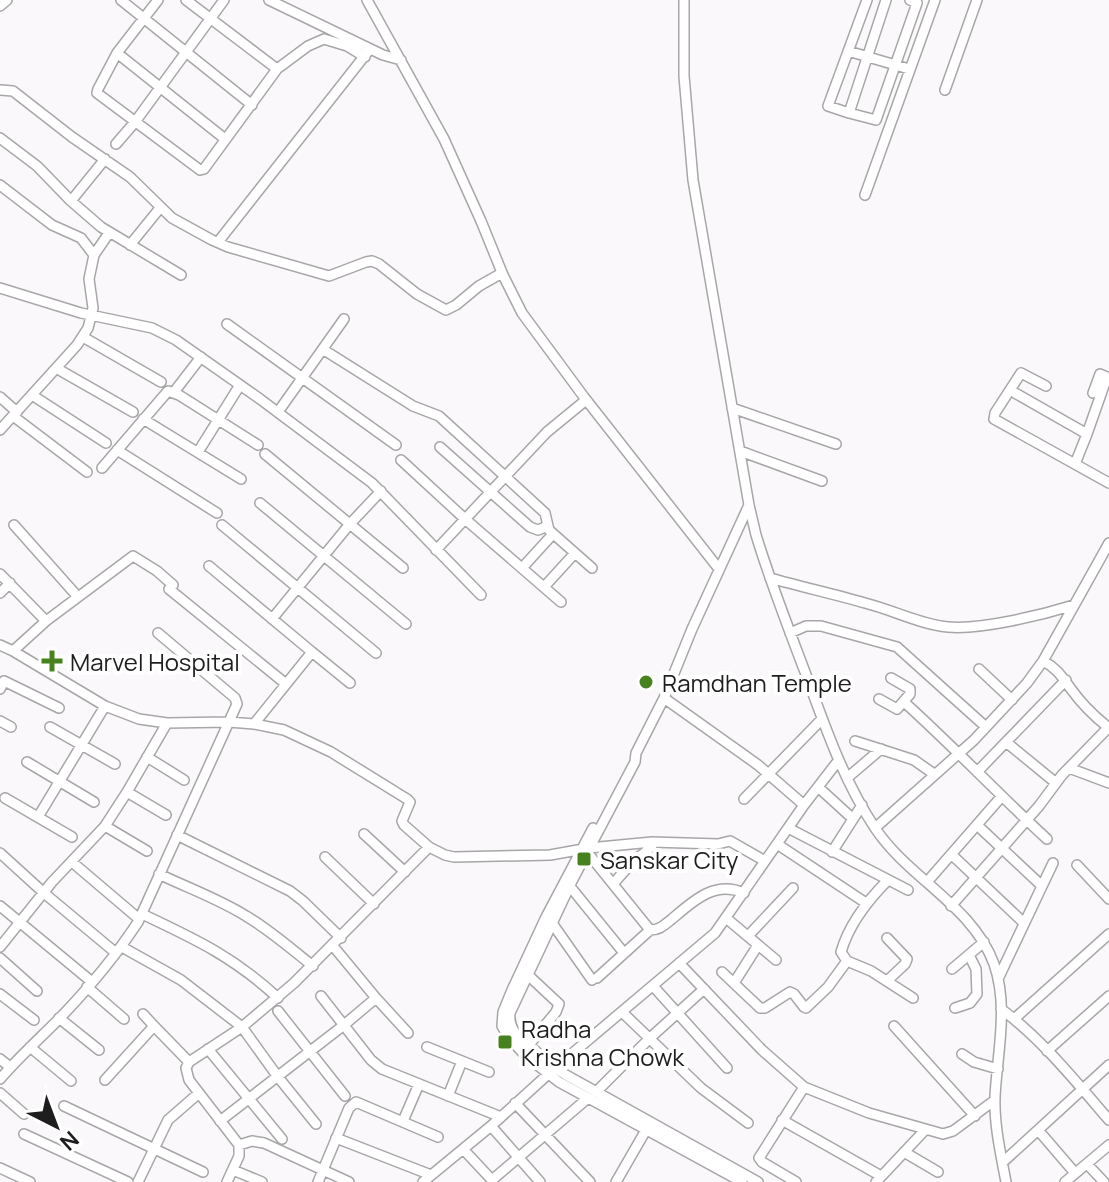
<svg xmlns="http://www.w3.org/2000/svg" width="1109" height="1182" font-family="Manrope,sans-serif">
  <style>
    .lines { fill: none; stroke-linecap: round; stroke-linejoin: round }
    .minor-casing { stroke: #a8a6a8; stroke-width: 12 }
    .minor { stroke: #fff; stroke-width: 9 }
    .poi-dot { fill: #47821e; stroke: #fff; stroke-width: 3 }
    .labels { text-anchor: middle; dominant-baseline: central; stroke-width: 8; stroke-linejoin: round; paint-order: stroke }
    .poi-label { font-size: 24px; fill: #1f1e1f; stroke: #fff; text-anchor: start }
  </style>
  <rect width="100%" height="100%" fill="#fbf8fb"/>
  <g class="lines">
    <defs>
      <path id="minor" d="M121 0 252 105
        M158 0 117 53 98 89 97 93 200 170 204 169 277 69 308 46 324 39 347 46 365 57
        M186 0 277 69
        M269 0 383 55 401 60
        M367 0 444 139 481 221 503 275 522 313 584 397 719 569
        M684 0V76L693 180 749 505 756 535C770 581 788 627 805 672 825 726 843 780 875 828 908 878 973 906 994 964 1009 1007 997 1054 995 1097 994 1125 1001 1155 1006 1182
        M867 0 828 106 849 113 886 0
        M0 6 7 0
        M848 51 909 69
        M117 53 225 139
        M0 90 13 91 72 137 130 177 172 218 212 240 228 247 329 276 366 262 372 261 379 264 417 294 446 310 456 305 479 286 502 273
        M945 90 977 0
        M849 113 876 120 917 3 910 0
        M0 138 37 166 71 201 101 227 181 275
        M116 144 135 122 224 0
        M0 185 52 225 81 238 94 255 89 279 93 308 88 328 77 345 0 430
        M865 195 935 0
        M71 201 105 159
        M218 242 370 49
        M130 245 160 208
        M94 255 109 233
        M0 288 81 313 152 328 176 340 260 399 372 483 481 595
        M227 324 396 445
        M83 337 161 382
        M324 350 413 406 439 416 545 513 549 530 592 568
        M56 368 133 412
        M1046 386 1021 373 995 413 994 419 1109 483
        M174 392 201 357
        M1015 393 1087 434 1075 464
        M1093 393 1100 374 1109 378
        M32 395 106 443
        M0 397 17 412
        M732 408 836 444
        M278 412 344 319
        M13 416 87 472
        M143 419 241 479
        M1087 434 1107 377
        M440 447 530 527 538 530 548 526
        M117 450 217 513
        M740 451 822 481
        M198 452 240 385
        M265 454 403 568
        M401 460 465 519 561 602
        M102 468 168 391 179 395 258 445
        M260 503 406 624
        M749 505 692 629 664 698 636 753 635 762 572 881 510 1013C509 1021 511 1026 515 1033L555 1068 566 1075 758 1182
        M14 525 78 597
        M222 525 376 653
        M436 550 547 432 586 400
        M209 566 312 652 254 724
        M522 568 553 534
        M0 574 46 621
        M770 578C802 587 834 594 865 603 893 610 919 624 948 627 981 630 1042 615 1074 605
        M544 587 575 553
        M169 589 286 684
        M0 593 10 583
        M272 619 349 525 381 491
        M790 633 806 626H821L897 647 986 727
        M0 645 13 651 105 706 139 719 167 723 229 722 254 724 284 730 331 752 407 799 410 802 402 821 404 825 429 847 445 855 454 857 550 855 589 848 652 842 718 844 730 841 765 861
        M13 651 46 621 133 556 157 571 173 585
        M312 652 350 683
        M1043 661C1057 668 1062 677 1071 689 1081 703 1095 717 1109 728
        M979 669 1012 700
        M0 689 4 681 59 708
        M664 698 758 765 804 805
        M879 699 897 709 910 694V689L891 678
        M904 702C953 746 998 794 1047 839
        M0 721 11 727
        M50 727 115 764
        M855 741 914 760 934 774
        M1006 742 1056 783
        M147 757 184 780
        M27 762 94 802
        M1069 768 1109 783
        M977 772 1066 680
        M847 778 881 749
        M818 787 852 818
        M127 792 166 815
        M5 798 72 837
        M744 799 822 719
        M38 817 105 706
        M977 825 1042 886
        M105 826 147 851
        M593 828 546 917 512 990 503 1012 502 1026 509 1038 527 1057 559 1082 742 1182
        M788 828 908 890
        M875 828 974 740 1027 683 1043 661 1109 543
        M364 834 405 872
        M177 835 290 891 303 901 341 938
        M777 844 866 903
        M587 852 650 930C660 930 664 925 672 919 693 901 715 880 744 893
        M832 852 862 805
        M0 853 44 893 116 953
        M951 854 1024 923
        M325 857 374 904
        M72 862 139 919
        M1077 865 1109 899
        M159 874C188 888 219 899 246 916 270 930 291 949 313 966
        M888 880C868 900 849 924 841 952L847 961 871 971 913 998
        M927 882 1002 796
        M568 884 624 953
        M613 884 635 859 643 854 652 846V842
        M0 906 92 982
        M951 906 1039 806 1062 775 1108 728
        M142 914C195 939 234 957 278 998
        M726 918 776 960
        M552 923 592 980
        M748 936 793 888
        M333 946 376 998 408 1033
        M0 947 52 882 105 826 127 792 167 723
        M122 947 181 980 242 1027 278 1077 316 1124
        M0 958 37 991
        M679 963 762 1050 804 1087 869 1113 943 1134 953 1131 995 1100
        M952 969 984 942
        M722 972 760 1008H765L790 992 794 994 804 1007 806 1008 828 987 847 961
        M597 978 650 930
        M998 979 1053 863
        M887 981 905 964 907 959 887 938
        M734 983 758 945
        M653 986 727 1068
        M87 987 124 1019
        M0 994 34 1020
        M321 996 371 1060 382 1069 501 1117
        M955 1008 970 1003 977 994 976 969 969 955
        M1001 1009C1042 1039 1076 1082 1109 1120
        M278 1011 345 1096
        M622 1012 701 1088 748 1123
        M143 1014 154 1026
        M59 1018 99 1050
        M1014 1019 1109 934
        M894 1026 975 1116
        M528 1046 556 1012 559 1004 528 975
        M30 1047 71 1081
        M427 1047 489 1072
        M208 1049 282 1139
        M1047 1051 1109 996
        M962 1054 974 1062 998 1069
        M0 1059 10 1067
        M0 1079C18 1058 38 1040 58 1020 87 990 115 957 138 922L237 704 235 698 158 633
        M105 1080 154 1026 189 1062
        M596 1092 650 1038 704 989
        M0 1093 24 1114
        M448 1096 462 1061
        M515 1103 590 1182
        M64 1106 203 1172
        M782 1120 881 1176
        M220 1121 344 1025 376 998
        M403 1121 419 1084
        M491 1126 540 1182
        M1038 1130 1075 1173
        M24 1134 128 1182
        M336 1138 431 1175
        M239 1145 252 1141 264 1143 349 1182
        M463 1149 492 1180 588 1098
        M904 1152 938 1172
        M1003 1162 1109 1065
        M1087 1164 1104 1182
        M0 1168 30 1182
        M233 1170 262 1182
        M138 1182 168 1120 199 1093
        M227 1182 239 1156V1145L189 1080 186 1068 189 1062 242 1027 294 983 429 847
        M318 1182 349 1108 356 1102 438 1137
        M423 1182 491 1126 555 1068 715 933 804 805 838 761
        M616 1182 646 1130
        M796 1182 762 1162 759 1158 804 1087
        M876 1182 925 1130
        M1065 1182 1109 1145"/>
    </defs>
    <use href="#minor" class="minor-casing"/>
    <use href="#minor" class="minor"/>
  </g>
  <g class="poi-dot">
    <path d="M48 649h8v8h8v8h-8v8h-8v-8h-8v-8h8z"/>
    <circle cx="646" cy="682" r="8"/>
    <rect x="576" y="851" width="16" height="16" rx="4"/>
    <rect x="497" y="1034" width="16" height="16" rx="4"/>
  </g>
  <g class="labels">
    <g class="poi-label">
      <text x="70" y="661">Marvel Hospital</text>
      <text x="662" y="682">Ramdhan Temple</text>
      <text x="600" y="859">Sanskar City</text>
      <text x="521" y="1028">Radha<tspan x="521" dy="28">Krishna Chowk</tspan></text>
    </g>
  </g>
  <g transform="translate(56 1126) rotate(138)" stroke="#ffffff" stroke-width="6" paint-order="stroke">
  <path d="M0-6L14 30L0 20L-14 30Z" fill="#1f1e1f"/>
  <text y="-12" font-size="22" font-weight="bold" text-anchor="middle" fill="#1f1e1f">N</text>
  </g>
</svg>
